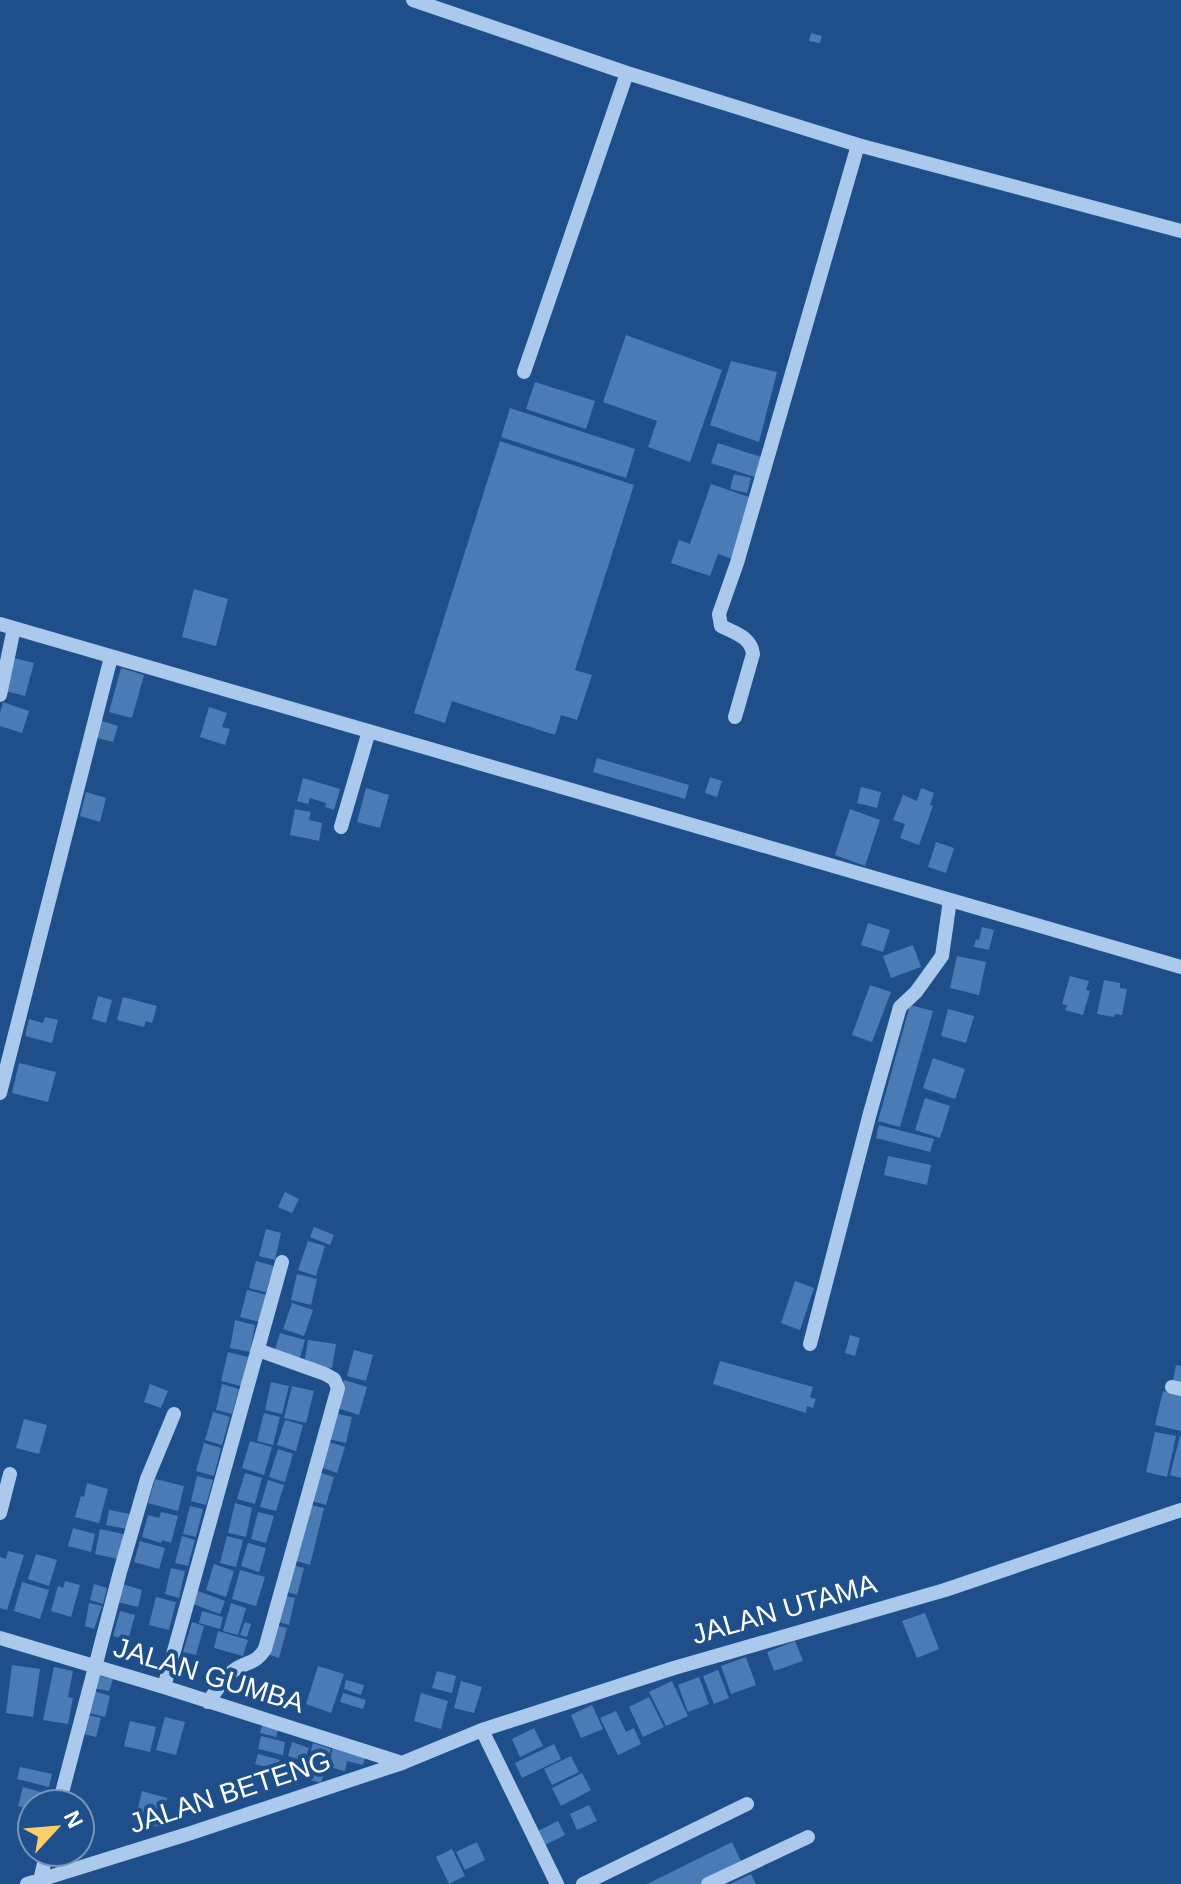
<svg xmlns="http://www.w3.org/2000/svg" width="1181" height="1884" font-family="Helvetica,sans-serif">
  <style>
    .building { fill: #4b7bb4 }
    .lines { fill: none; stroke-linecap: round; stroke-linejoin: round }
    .minor { stroke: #aac9ec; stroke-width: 14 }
    .labels { text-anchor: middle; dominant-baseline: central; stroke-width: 8; stroke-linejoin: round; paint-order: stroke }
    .street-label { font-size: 28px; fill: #fff; stroke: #1e4f8a }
  </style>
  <rect width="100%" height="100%" fill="#1e4f8a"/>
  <path class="building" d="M811 33 822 36 820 43 809 41Z
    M626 335 722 370 690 462 648 447 657 421 603 402Z
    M731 361 777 372 759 442 710 425Z
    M535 382 595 401 586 429 526 409Z
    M510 408 635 449 626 478 501 437Z
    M500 441 634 485 575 670 592 675 577 720 561 715 555 735 452 701 445 723 414 713Z
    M718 443 764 458 758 478 711 463Z
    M734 474 751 478 747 493 730 489Z
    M711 484 752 498 732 559 718 554 710 576 671 563 679 540 690 544Z
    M194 589 228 599 216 646 182 637Z
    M14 658 34 663 25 696 5 691Z
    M121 668 144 675 132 718 109 712Z
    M3 702 29 711 22 733 0 726V713Z
    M209 707 227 713 222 727 230 729 225 745 200 737Z
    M99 720 118 726 113 742 94 737Z
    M597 758 689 785 685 799 593 772Z
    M710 777 722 781 717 797 705 793Z
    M303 778 340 789 334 810 325 807 326 803 310 798 308 804 297 801Z
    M861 787 881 792 877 808 857 803Z
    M366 788 389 795 380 828 357 822Z
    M921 788 934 793 930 805 933 806 919 845 900 838 905 824 893 820 903 795 917 801Z
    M86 792 106 798 100 822 80 816Z
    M295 809 311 812 309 820 322 823 319 841 290 835Z
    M850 809 880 820 865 866 835 855Z
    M936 842 954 848 946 873 928 867Z
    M868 923 890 930 883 952 861 945Z
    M982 927 994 930 989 950 974 947 976 939 979 940Z
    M913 945 921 967 891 978 883 956Z
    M957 956 986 962 979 995 950 988Z
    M1070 976 1089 981 1086 990 1090 991 1083 1015 1065 1010 1067 1005 1062 1004Z
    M1104 980 1120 983V988L1127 989 1122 1015 1115 1014 1114 1017 1097 1014Z
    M870 985 891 992 872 1042 852 1035Z
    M98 996 112 1000 106 1023 92 1019Z
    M123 997 157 1006 152 1023 146 1021 144 1027 117 1020Z
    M910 1005 933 1011 900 1127 878 1121Z
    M948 1009 974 1016 966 1043 941 1036Z
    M45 1017 58 1020 52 1043 25 1036 29 1019 43 1023Z
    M933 1058 965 1069 955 1099 923 1088Z
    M19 1063 56 1072 48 1102 12 1093Z
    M925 1098 950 1106 940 1138 915 1130Z
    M879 1125 934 1139 930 1152 876 1138Z
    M888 1156 931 1165 927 1185 884 1175Z
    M285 1192 299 1199 292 1213 278 1207Z
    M314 1227 334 1235 330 1245 310 1237Z
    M266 1229 281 1233 275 1260 259 1256Z
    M308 1241 325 1246 316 1276 298 1270Z
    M256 1261 274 1266 266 1292 249 1288Z
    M297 1274 317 1279 311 1305 291 1300Z
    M795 1281 814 1288 800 1330 781 1323Z
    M247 1290 267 1295 260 1322 240 1317Z
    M292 1303 313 1310 304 1336 283 1329Z
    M235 1320 255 1325 250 1352 230 1348Z
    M280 1333 305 1340 299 1361 274 1353Z
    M850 1335 860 1338 855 1356 845 1353Z
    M308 1340 336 1344 332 1368 304 1364Z
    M354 1350 373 1355 366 1381 347 1376Z
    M228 1352 248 1357 241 1386 221 1381Z
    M720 1361 813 1387 810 1397 816 1399 813 1408 807 1406 806 1413 713 1384Z
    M1176 1365 1181 1366V1387L1172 1386Z
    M344 1380 367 1387 359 1415 337 1408Z
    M271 1382 289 1386 282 1414 265 1410Z
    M150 1384 168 1391 161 1408 144 1402Z
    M222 1384 239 1389 232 1414 216 1410Z
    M292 1386 314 1391 306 1423 284 1418Z
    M1163 1391 1181 1395V1431L1155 1425Z
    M213 1412 230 1417 222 1445 205 1440Z
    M264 1413 280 1417 273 1445 257 1441Z
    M334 1413 352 1417 346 1443 328 1439Z
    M24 1419 47 1425 39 1454 16 1448Z
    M285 1420 303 1425 296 1451 277 1445Z
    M1155 1432 1176 1436 1167 1477 1146 1472Z
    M1180 1436H1181V1478L1170 1475Z
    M250 1441 272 1447 264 1475 242 1468Z
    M329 1442 345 1447 337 1473 320 1467Z
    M204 1443 221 1448 214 1476 196 1471Z
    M278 1449 293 1454 285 1482 269 1477Z
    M318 1472 334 1477 326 1505 309 1500Z
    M245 1473 262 1478 255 1504 237 1499Z
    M197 1476 213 1480 206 1505 191 1501Z
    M155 1479 184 1486 178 1511 148 1503Z
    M268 1480 284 1485 276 1511 260 1507Z
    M87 1483 108 1489 99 1523 75 1517 81 1496 84 1497Z
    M235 1503 252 1508 246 1537 228 1533Z
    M307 1504 324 1508 310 1565 293 1560Z
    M190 1506 203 1509 196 1537 183 1534Z
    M109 1510 130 1514 127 1529 106 1525Z
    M161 1512 178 1516 171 1543 162 1540 161 1543 142 1537 148 1515 159 1518Z
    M258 1512 274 1516 266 1543 251 1539Z
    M73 1528 95 1534 91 1552 68 1546Z
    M100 1529 127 1535 122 1560 95 1554Z
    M182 1536 195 1540 188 1566 175 1563Z
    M227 1536 243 1540 236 1567 220 1563Z
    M140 1541 165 1548 159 1569 134 1562Z
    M248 1543 266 1548 259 1572 241 1566Z
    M8 1551 24 1555 7 1610 0 1608V1557L6 1559Z
    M36 1554 57 1560 49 1586 28 1579Z
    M214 1564 234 1571 226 1597 206 1590Z
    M292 1565 304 1568 297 1595 284 1591Z
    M171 1568 185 1571 179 1598 165 1594Z
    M240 1570 265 1577 256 1606 232 1599Z
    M65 1581 80 1585 71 1617 51 1611 58 1586 63 1588Z
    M22 1582 49 1590 40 1619 14 1611Z
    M119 1583 142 1590 138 1607 114 1601Z
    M94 1584 107 1588 103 1604 90 1600Z
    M198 1591 225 1601 220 1614 193 1604Z
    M281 1595 295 1598 289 1625 275 1621Z
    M156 1597 176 1602 169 1630 149 1625Z
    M89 1603 102 1606 94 1629 85 1626Z
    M231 1603 246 1608 238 1635 223 1631Z
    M120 1611 135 1615 128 1640 113 1636Z
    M202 1611 223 1617 220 1629 199 1623Z
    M925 1613 939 1649 917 1658 902 1621Z
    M192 1622 204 1626 196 1655 183 1652Z
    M245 1622 251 1624 247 1637 240 1635Z
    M275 1625 287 1628 279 1658 267 1654Z
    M218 1631 248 1640 243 1656 214 1648Z
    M795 1641 803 1661 774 1671 767 1652Z
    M123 1645 136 1648 132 1662 120 1659Z
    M746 1657 756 1685 731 1694 721 1666Z
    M12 1665 40 1669 33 1717 6 1713Z
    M318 1666 344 1674 331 1713 306 1704Z
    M54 1667 73 1671 68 1697 73 1698 68 1724 43 1720Z
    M718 1670 729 1698 714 1704 703 1676Z
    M437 1671 456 1676 452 1693 432 1688Z
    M97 1675 113 1679 109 1691 94 1688Z
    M699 1677 709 1704 688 1712 678 1685Z
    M346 1680 364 1685 361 1695 344 1689Z
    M461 1681 482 1687 474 1713 454 1708Z
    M672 1681 688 1716 666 1726 649 1692Z
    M94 1691 110 1696 105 1717 88 1713Z
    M343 1693 366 1700 363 1709 340 1702Z
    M421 1693 448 1701 441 1729 414 1721Z
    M649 1697 664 1727 643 1737 629 1707Z
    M592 1705 603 1729 581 1738 571 1715Z
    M616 1711 626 1732 634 1728 641 1744 618 1755 600 1718Z
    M84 1714 101 1718 96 1737 80 1733Z
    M165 1717 185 1722 176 1755 156 1750Z
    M130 1721 156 1727 150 1752 124 1746Z
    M263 1722 279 1726 276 1737 260 1733Z
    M534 1728 543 1746 520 1757 512 1739Z
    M261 1736 285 1742 283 1755 258 1749Z
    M292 1742 309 1748 304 1761 288 1756Z
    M313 1743 331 1749 326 1765 309 1759Z
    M554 1744 561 1759 522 1778 515 1763Z
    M333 1746 366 1755 363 1765 347 1761 345 1771 329 1767Z
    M258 1754 280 1760 278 1770 255 1764Z
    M571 1756 579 1772 552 1785 544 1769Z
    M288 1759 306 1765 303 1773 285 1767Z
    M308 1762 326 1767 321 1783 303 1778Z
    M20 1767 52 1774 49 1787 17 1779Z
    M285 1772 300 1775 298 1785 283 1782Z
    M582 1773 591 1790 561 1806 552 1788Z
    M23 1787 48 1794 46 1804H32V1810L18 1806Z
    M142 1791 167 1798 159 1827 135 1821Z
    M589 1805 597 1821 577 1830 570 1814Z
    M558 1821 565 1835 545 1845 538 1831Z
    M477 1842 485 1860 465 1870 456 1852Z
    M732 1842 742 1863 700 1884H647Z
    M452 1849 465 1876 449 1884 436 1857Z
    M751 1874 756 1884H730Z"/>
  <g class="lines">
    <path class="minor" d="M413 0 627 73 858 145 1181 231
      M524 372 627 73
      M0 624 1181 967
      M0 695 14 628
      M735 717 753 654C751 637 735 633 721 626L719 614 737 563 858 145
      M341 827 369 731
      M0 1093 111 657
      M810 1344 870 1113 900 1007 916 992 942 956 950 900
      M1172 1387 1181 1389
      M0 1513 10 1474
      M0 1638 164 1687 402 1763
      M164 1687 282 1262
      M208 1702C216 1691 223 1679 233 1671 247 1660 254 1666 265 1649L338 1388 334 1379 325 1374 258 1350
      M482 1730 557 1884
      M59 1804 120 1572 147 1479 174 1414
      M40 1880 47 1852
      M27 1884 191 1833 402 1763 482 1730 674 1668 945 1590 1181 1510
      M583 1884 747 1804
      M708 1884 808 1837"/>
  </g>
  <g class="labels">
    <g class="street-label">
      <text transform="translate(784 1609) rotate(-16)">JALAN UTAMA</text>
      <text transform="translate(209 1675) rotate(17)">JALAN GUMBA</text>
      <text transform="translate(230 1792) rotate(-18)">JALAN BETENG</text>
    </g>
  </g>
  <g transform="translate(56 1828) rotate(64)"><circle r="38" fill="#1e4f8a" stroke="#7895b9" stroke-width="2"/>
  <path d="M0-6L14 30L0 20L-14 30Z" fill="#face69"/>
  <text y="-12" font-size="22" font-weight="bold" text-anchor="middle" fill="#ffffff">N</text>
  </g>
</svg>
